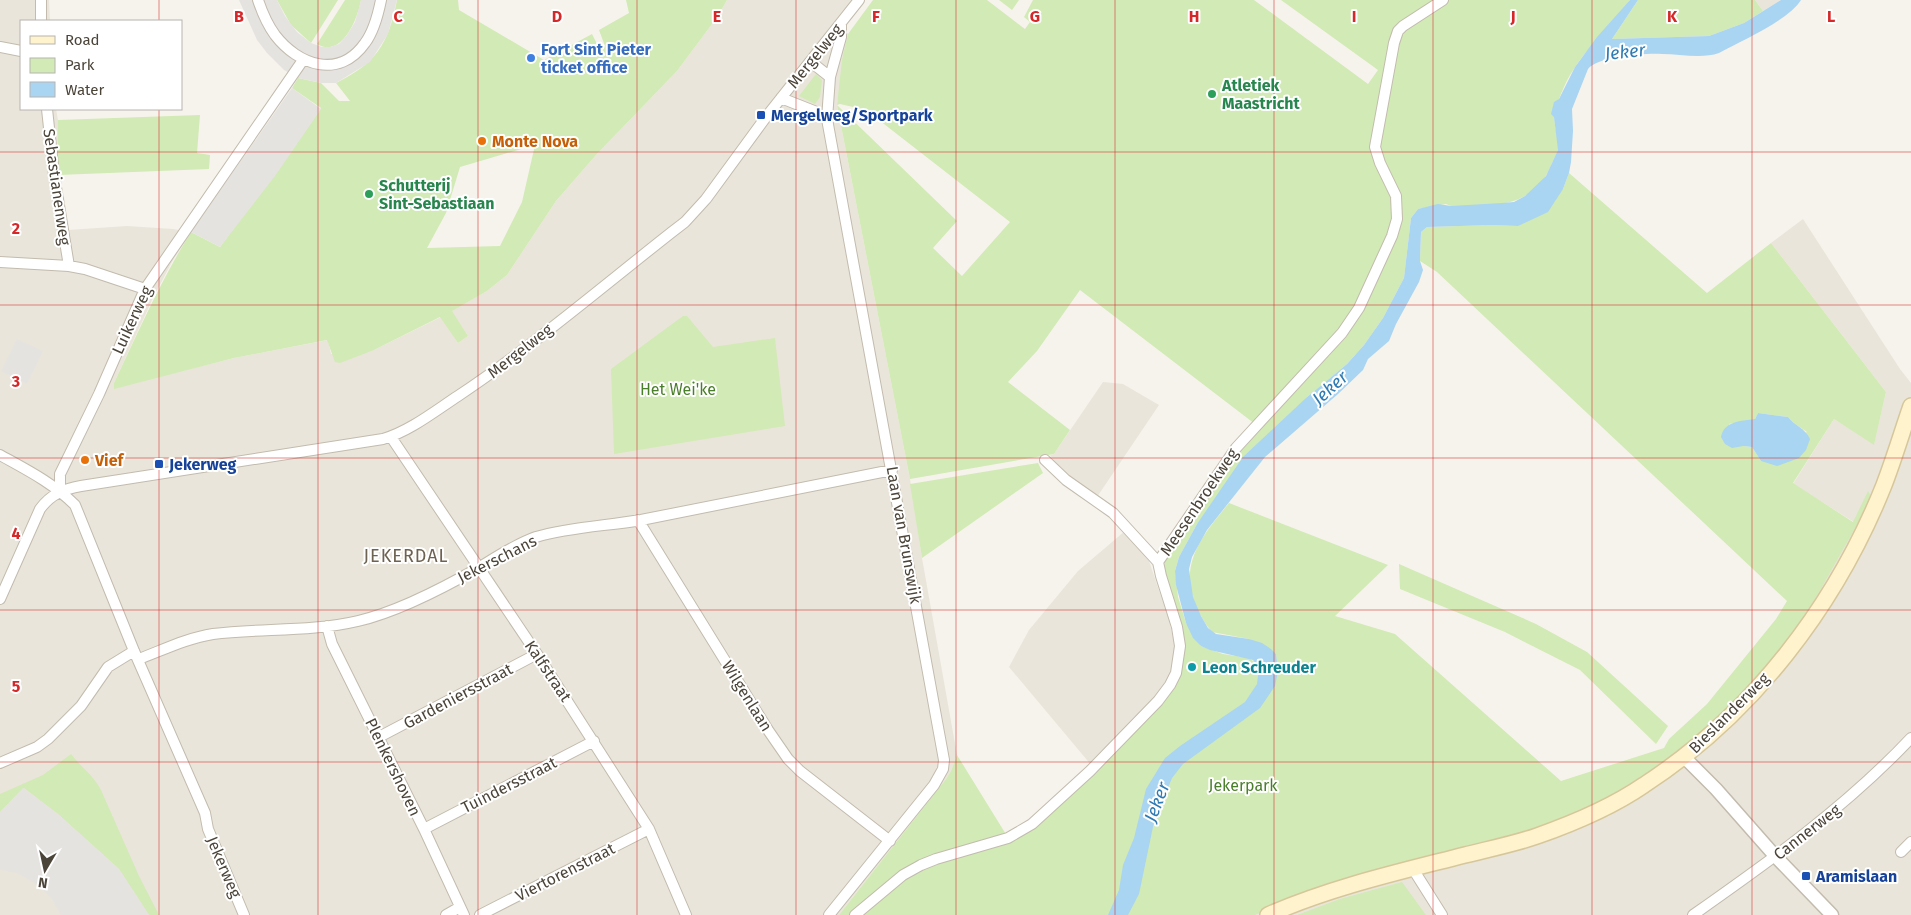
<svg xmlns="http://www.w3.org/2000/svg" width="1911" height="915" font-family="'Fira Sans',sans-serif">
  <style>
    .residential { fill: #eae5da }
    .green { fill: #d2eab5; fill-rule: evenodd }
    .parking { fill: #e5e3e0 }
    .water { fill: #a9d4f2 }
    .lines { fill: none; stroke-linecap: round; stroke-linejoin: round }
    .minor-casing { stroke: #c2bbae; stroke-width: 12 }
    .tertiary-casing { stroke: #c2bbae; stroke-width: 15 }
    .secondary-casing { stroke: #d6c79b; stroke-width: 18 }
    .minor { stroke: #fff; stroke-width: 10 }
    .tertiary { stroke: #fff; stroke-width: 12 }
    .secondary { stroke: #fff3cd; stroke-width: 15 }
    .grid { fill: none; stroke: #d62828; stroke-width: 1; stroke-opacity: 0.55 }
    .shop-dot { fill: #3f7fe0; stroke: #fff; stroke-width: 2 }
    .leisure-dot { fill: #2e9e5b; stroke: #fff; stroke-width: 2 }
    .transit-dot { fill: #1a4fb4; stroke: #fff; stroke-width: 2 }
    .food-dot { fill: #e8710a; stroke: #fff; stroke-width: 2 }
    .culture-dot { fill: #0f9aa8; stroke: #fff; stroke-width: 2 }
    .labels { text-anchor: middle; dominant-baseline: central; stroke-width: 4; stroke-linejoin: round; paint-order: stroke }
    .shop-label { font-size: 16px; font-weight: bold; fill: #366cbe; stroke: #fff; text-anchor: start }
    .street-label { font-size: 16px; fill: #4b4439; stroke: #fff }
    .leisure-label { font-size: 16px; font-weight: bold; fill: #27864d; stroke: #fff; text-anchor: start }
    .transit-label { font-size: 16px; font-weight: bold; fill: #164399; stroke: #fff; text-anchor: start }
    .food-label { font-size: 16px; font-weight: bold; fill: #c56008; stroke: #fff; text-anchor: start }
    .park-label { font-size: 16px; fill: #4a7f2a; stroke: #fff }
    .culture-label { font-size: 16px; font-weight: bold; fill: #0d838f; stroke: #fff; text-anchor: start }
    .water-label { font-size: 18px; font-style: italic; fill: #2e7ab2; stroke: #fff }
    .neighbourhood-label { font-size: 18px; letter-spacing: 1px; fill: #6e6250; stroke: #fff }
    .grid-label { font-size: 16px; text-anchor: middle; font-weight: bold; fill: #d62828; stroke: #fff; stroke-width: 4; stroke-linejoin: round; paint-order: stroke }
  </style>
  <rect width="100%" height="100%" fill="#f6f3ec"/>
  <path class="residential" d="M0 0H49L50 21H21V109H56L58 120V175L68 230 127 226 173 229 191 232 172 262 153 298 114 383V388L234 358 328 340 331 354 374 350 441 317 458 343 468 336 451 311 487 291 507 275 556 201 596 155 677 71 718 16 727 0H858L840 22 848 34 837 105 910 479 922 558 957 755 951 771 946 779 839 915H0Z
    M1755 0H1781L1763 11Z
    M1803 219 1900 369 1911 383V915H1247L1263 907 1665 762 1854 522 1793 484 1834 419 1874 444 1886 392 1771 243Z
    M1103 382 1123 384 1159 405 1097 497 1063 474 1050 455 1054 454Z
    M1125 531 1149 561 1169 620 1175 647 1172 671 1160 694 1092 766 1009 667 1029 630 1078 571Z"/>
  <path class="green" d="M277 0H338L311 43 291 25Z
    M345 0H361C358 18 342 59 317 44Z
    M397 0H458L459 10 544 60 592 34 600 50 605 46 599 30 629 13 626 0H727L718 16 677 71 596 155 556 201 507 275 487 291 452 311 468 336 458 343 440 317 374 350 340 363 335 362 327 340 234 358 114 389V383C138 332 161 280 191 232L220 247 321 108 292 88 298 78 321 83 339 101H350L336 83C376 63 388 45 397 0ZM535 145 522 202 500 246 427 248 446 213 460 167Z
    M873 0H987L1025 29 1030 22 1024 17 1033 0H1254L1368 84 1378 70 1281 0H1438L1392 36 1386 57 1372 141 1392 193 1394 219 1385 244 1347 320 1255 424 1080 290 1037 351 1008 382 1070 430 1054 454 910 479 837 105 842 60 848 34ZM840 104 866 110 1010 222 962 276 933 248 957 221 837 105Z
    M999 0H1019L1012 10Z
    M1447 0H1630C1609 30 1579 53 1564 87 1560 96 1555 107 1555 116 1553 127 1560 140 1558 150 1556 156 1552 162 1550 168 1531 210 1489 205 1451 206L1446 204 1418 209 1411 218 1404 278 1383 318 1364 345 1347 364 1307 397 1197 524 1179 557 1175 571 1178 597 1186 623 1201 646 1223 654 1249 658 1256 663 1277 667 1276 654 1249 639 1212 632C1205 624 1201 616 1196 606 1178 563 1203 535 1229 503L1388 565 1335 616 1395 634 1561 781 1664 748 1669 739 1707 704 1776 619 1787 601 1437 272 1420 261 1421 232 1427 227 1492 225 1518 226 1563 189 1569 173 1707 293 1771 243 1886 392 1874 445 1834 419 1793 483 1853 522 1868 491 1872 498 1818 594 1771 666 1736 706 1644 779 1579 814 1527 832 1342 880 1305 893 1255 915H839L946 779 951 771 957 755 1007 836 1038 817 1160 694 1183 655 1185 643 1167 583 1164 566 1165 559 1235 453 1346 335 1401 213 1380 151V138L1400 36 1405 30ZM1758 413 1788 417C1794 424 1800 427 1807 432L1761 461 1752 447 1743 446 1729 424 1755 419Z
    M1638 0H1755L1763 11 1744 23 1709 36 1612 39Z
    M816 74 822 80 820 97 815 104 799 96Z
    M200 115 197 153 210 155 209 169 58 175V120Z
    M683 316H687L713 347 775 338 785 426 614 454 611 369Z
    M1038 463 1043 473 922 558 910 484Z
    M1399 564 1536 624 1587 652 1668 726 1656 744 1580 670 1505 632 1400 589Z
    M71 754C81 767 94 776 101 790L139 876 159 915H149L119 869 58 814 24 788 0 812V794L43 775Z
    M1402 882 1426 915H1297L1340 899Z"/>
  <path class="parking" d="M239 0H277L285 16 297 32 311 43 322 47H330L339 44 347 35 355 22 361 0H397L388 34 370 62 336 83H321L298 78 284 70 267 53 257 40Z
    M292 88 321 109 275 176 220 247 191 232Z
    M17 339 43 351 27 384 1 371Z
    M23 788 58 814 119 869 149 915H61L52 899 38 885 17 873 0 870V812Z"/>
  <path class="water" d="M1630 0H1638L1612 39 1709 36 1744 23 1781 0H1801C1789 20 1741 41 1719 53 1702 59 1680 54 1662 54 1644 53 1599 56 1588 69L1572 109 1573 131 1571 162 1569 173 1563 189 1548 212 1518 226 1492 225 1427 227 1421 232 1420 261 1423 270 1419 282 1396 324 1389 341 1368 359 1363 370 1338 394 1265 457 1207 530 1192 557 1189 569 1193 597 1201 616 1208 628 1216 634 1249 639 1262 643 1271 649 1276 654 1278 671 1275 686 1260 708 1183 764 1172 778 1154 822 1139 894 1128 915H1108L1119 890 1123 865 1134 838 1146 789 1165 758 1180 746 1245 702 1257 684 1259 668 1253 660 1210 650 1201 646 1193 638 1186 623 1176 585 1175 571 1179 557 1197 524 1243 457 1307 397 1347 364 1364 345 1383 318 1404 278 1411 218 1418 209 1438 204 1451 206 1502 203 1514 202 1525 196 1546 176 1558 150 1554 117 1551 114 1554 102 1559 99 1575 67 1597 37Z
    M1758 413 1788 417C1795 426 1805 428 1810 439L1806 450 1799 458 1777 466 1761 461 1752 447 1743 446 1732 448 1725 444 1721 437C1724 421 1741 421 1755 419Z"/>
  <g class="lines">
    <defs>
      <path id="minor" d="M258 0C262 12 267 24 275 35 298 65 339 80 365 43 374 31 378 15 381 0
        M41 21V0
        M0 47 21 51
        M811 62 830 77 827 119 944 760 943 769 934 785 829 915
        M830 77 841 37V25
        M781 98 814 111 827 119
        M47 109 54 175 69 266
        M0 262 69 266 85 269 145 289
        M391 437 537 654 649 829 686 915
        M0 455C27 470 53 483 75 505L134 651 205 813 208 829 244 915
        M1045 460 1066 480 1113 513 1158 562
        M60 491V474L63 468 99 394 145 289 303 60
        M638 520 768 730 788 759 800 771 890 841
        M0 599 40 509C51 494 64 489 81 486L383 439C410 431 435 411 458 396 533 346 602 287 672 232L685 222 706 199 766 117 859 0
        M327 626 332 644 424 829 464 915
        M139 659C163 650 187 638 213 634 261 628 311 632 358 621 397 612 445 587 480 567 498 556 516 544 536 537 570 527 606 526 641 520 724 504 808 487 892 470
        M379 737 537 654
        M0 763 37 747 48 739 81 706 108 667 134 651
        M424 829 594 741
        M1901 852 1911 842
        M1413 869 1442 915
        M446 915 460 907
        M480 915 649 829
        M855 915 903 875 921 865 936 859 1008 838 1032 824 1090 771 1158 701 1170 685 1176 673 1180 646 1177 627 1161 576 1158 562 1236 448 1342 333 1359 308 1392 236 1397 219 1396 196 1380 163 1375 147 1394 43 1398 31 1403 26 1443 0
        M1693 915C1770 861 1846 807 1911 738"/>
      <path id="tertiary" d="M1684 757 1716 789 1776 857 1832 915"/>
      <path id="secondary" d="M1268 915C1332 887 1399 872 1465 855 1489 849 1514 844 1537 836 1574 823 1612 807 1644 785 1753 714 1836 605 1884 485 1894 459 1902 432 1911 406"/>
    </defs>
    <use href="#minor" class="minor-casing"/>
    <use href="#tertiary" class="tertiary-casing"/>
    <use href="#secondary" class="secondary-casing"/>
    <use href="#minor" class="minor"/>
    <use href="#tertiary" class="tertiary"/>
    <use href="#secondary" class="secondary"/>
  </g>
  <path class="grid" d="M159 0V21M318 0V915M478 0V915M637 0V915M796 0V915M956 0V915M1115 0V915M1274 0V915M1433 0V915M1592 0V915M1752 0V915M159 109V915M0 152H1911M0 305H1911M0 458H1911M0 610H1911M0 762H1911"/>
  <circle class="shop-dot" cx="531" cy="58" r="5"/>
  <g class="leisure-dot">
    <circle cx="1212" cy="94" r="5"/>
    <circle cx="369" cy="194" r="5"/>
  </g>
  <g class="transit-dot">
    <rect x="756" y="110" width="10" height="10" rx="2.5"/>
    <rect x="154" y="459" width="10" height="10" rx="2.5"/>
    <rect x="1801" y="871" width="10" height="10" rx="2.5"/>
  </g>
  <g class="food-dot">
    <circle cx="482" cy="141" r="5"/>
    <circle cx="85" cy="460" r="5"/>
  </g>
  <circle class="culture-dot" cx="1192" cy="667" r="5"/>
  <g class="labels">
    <g class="shop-label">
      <text x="541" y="49">Fort Sint Pieter<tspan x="541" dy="18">ticket office</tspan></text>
    </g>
    <g class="street-label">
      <text transform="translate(815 56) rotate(-51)">Mergelweg</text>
      <text transform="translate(57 187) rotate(82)">Sebastianenweg</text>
      <text transform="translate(132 320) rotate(-65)">Luikerweg</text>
      <text transform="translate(520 351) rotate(-38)">Mergelweg</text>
      <text transform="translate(1199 502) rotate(-56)">Meesenbroekweg</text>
      <text transform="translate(904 535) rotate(80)">Laan van Brunswijk</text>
      <text transform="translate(497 559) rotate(-27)">Jekerschans</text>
      <text transform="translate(548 671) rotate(56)">Kalfstraat</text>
      <text transform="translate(458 696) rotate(-28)">Gardeniersstraat</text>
      <text transform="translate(747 696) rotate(58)">Wilgenlaan</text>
      <text transform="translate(1729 713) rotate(-45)">Bieslanderweg</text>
      <text transform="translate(393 767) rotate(64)">Plenkershoven</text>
      <text transform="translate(509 785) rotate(-27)">Tuindersstraat</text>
      <text transform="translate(1807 832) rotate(-38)">Cannerweg</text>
      <text transform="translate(224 867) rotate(67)">Jekerweg</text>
      <text transform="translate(565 872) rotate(-27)">Viertorenstraat</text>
    </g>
    <g class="leisure-label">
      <text x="1222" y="85">Atletiek<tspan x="1222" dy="18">Maastricht</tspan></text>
      <text x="379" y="185">Schutterij<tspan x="379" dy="18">Sint-Sebastiaan</tspan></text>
    </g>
    <g class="transit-label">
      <text x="771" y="115">Mergelweg/Sportpark</text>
      <text x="169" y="464">Jekerweg</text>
      <text x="1816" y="876">Aramislaan</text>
    </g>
    <g class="food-label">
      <text x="492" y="141">Monte Nova</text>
      <text x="95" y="460">Vief</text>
    </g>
    <g class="park-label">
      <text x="678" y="389">Het Wei'ke</text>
      <text x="1243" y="785">Jekerpark</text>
    </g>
    <g class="culture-label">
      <text x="1202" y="667">Leon Schreuder</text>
    </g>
    <g class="water-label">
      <text transform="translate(1625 52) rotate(-6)">Jeker</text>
      <text transform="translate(1330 388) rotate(-42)">Jeker</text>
      <text transform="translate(1157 802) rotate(-69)">Jeker</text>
    </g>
    <g class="neighbourhood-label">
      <text x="406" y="556">JEKERDAL</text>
    </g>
  </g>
  <g class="grid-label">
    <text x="239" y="22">B</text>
    <text x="398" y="22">C</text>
    <text x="557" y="22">D</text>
    <text x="717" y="22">E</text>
    <text x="876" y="22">F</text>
    <text x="1035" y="22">G</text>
    <text x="1194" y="22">H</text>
    <text x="1354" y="22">I</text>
    <text x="1513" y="22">J</text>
    <text x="1672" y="22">K</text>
    <text x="1831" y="22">L</text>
    <text x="16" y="234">2</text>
    <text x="16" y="387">3</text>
    <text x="16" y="539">4</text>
    <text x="16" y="692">5</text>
  </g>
  <rect x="20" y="20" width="162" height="90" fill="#ffffff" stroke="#b7b4b0"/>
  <rect x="30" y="36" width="25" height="8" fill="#fff3cd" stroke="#b7b4b0"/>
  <text x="65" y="45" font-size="15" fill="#4b4439">Road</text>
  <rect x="30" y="58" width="25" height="15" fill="#d2eab5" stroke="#b7b4b0"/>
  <text x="65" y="70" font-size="15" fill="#4b4439">Park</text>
  <rect x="30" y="82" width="25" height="15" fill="#a9d4f2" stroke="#b7b4b0"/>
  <text x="65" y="95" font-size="15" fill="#4b4439">Water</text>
  <g transform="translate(45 870) rotate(189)" stroke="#ffffff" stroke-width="4" paint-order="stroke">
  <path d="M0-4L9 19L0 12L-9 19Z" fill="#4b4439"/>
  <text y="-8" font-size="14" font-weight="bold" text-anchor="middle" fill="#4b4439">N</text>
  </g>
</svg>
